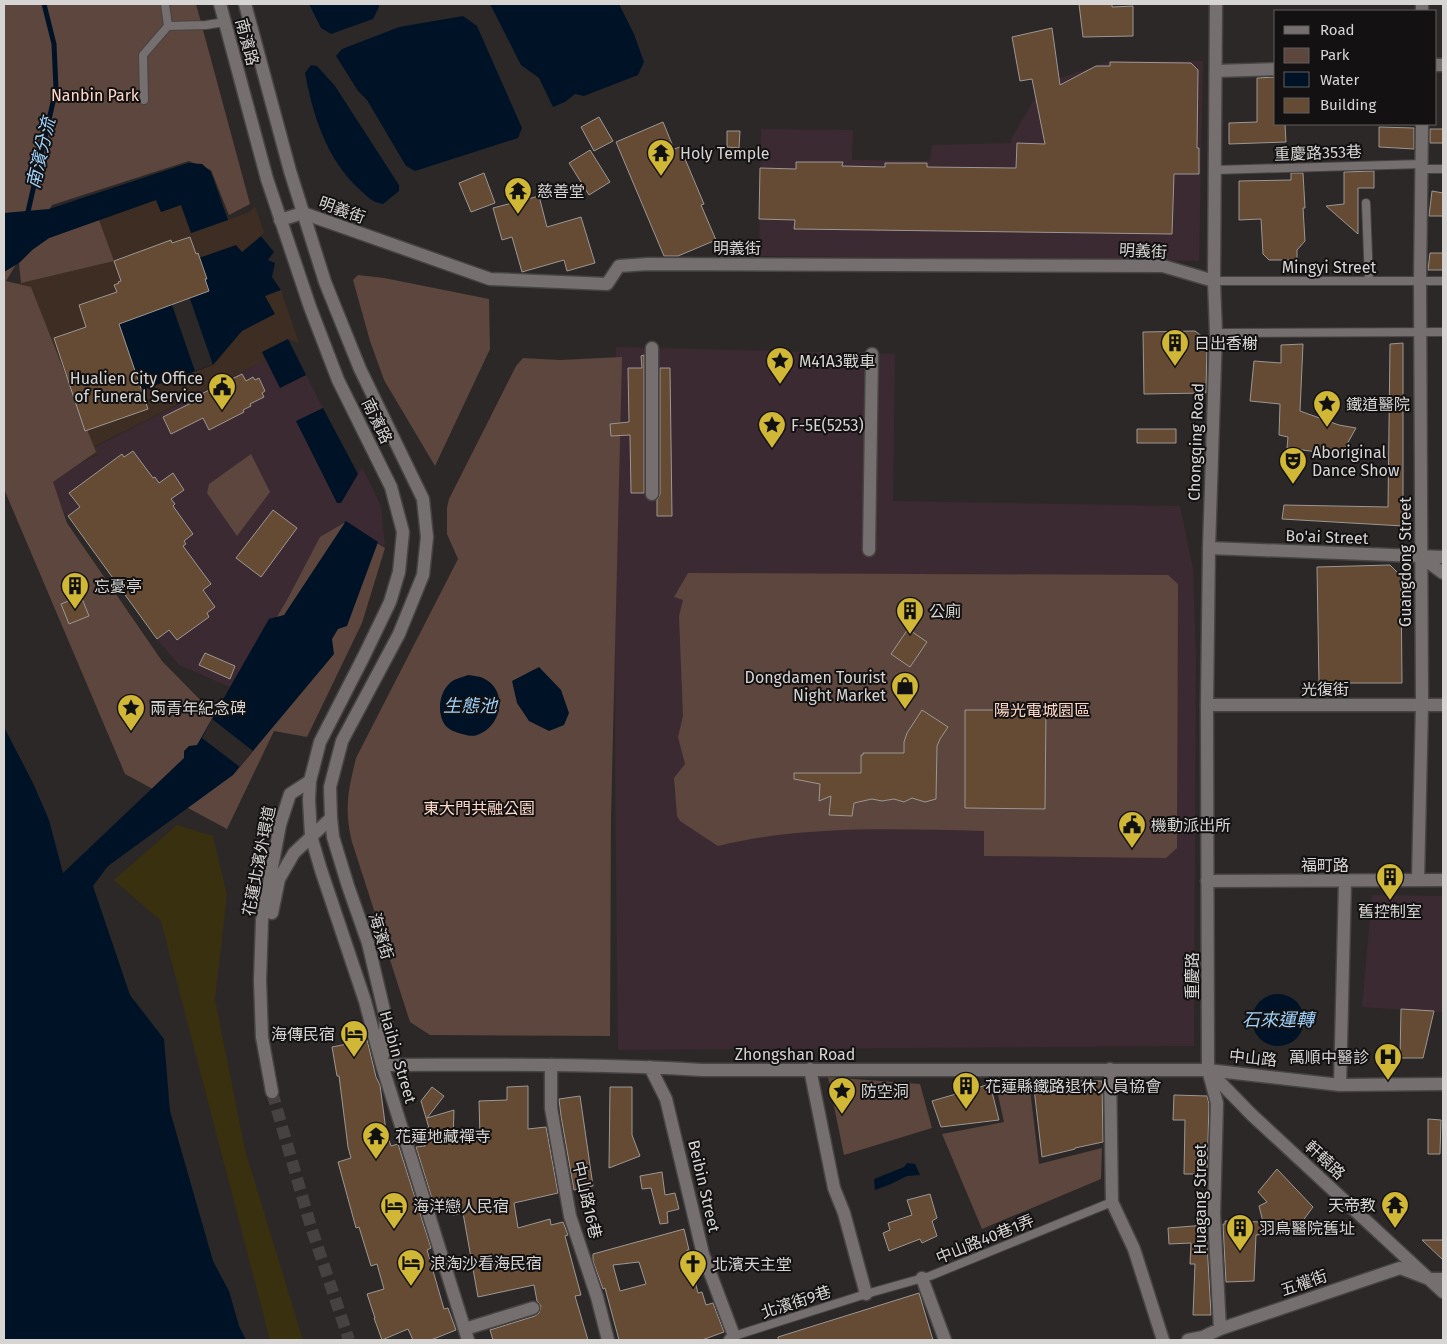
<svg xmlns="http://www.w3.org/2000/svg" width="1447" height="1344" font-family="'Fira Sans','Noto Sans TC',sans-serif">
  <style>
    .commercial { fill: #3c2a33 }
    .industrial { fill: #3d2d22 }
    .green { fill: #5c463d }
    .sand { fill: #393010 }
    .water { fill: #001326 }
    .pier { fill: #2c2827 }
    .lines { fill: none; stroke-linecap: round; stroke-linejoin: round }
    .stream { stroke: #001326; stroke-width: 5 }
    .building { fill: #654b33; stroke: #9b9794; fill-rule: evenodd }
    .secondary-tunnel { stroke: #464241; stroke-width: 12; stroke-dasharray: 12 6; stroke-linecap: butt }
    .lane-casing { stroke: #474443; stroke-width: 10 }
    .street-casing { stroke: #474443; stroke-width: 15 }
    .secondary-casing { stroke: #474443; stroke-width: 15 }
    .lane { stroke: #75706f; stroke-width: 8 }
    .street { stroke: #75706f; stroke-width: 12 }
    .secondary { stroke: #75706f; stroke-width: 12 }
    .labels { text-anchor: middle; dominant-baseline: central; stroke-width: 4; stroke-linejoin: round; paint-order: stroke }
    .street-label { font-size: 16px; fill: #d7d5d4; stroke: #131111 }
    .park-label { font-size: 16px; fill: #fed8c8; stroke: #131111 }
    .poi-label { font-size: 16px; fill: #d7d5d4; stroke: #131111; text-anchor: start }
    .water-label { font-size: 18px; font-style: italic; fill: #9dd1fb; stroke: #131111 }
  </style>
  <rect width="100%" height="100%" fill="#2c2827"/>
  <path class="commercial" d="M1110 61H1203L1199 261 759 256 761 129 853 130 852 160 930 161 932 145 1011 143V139L1043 84Z
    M616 347 852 353 853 352 895 354 893 501 1180 506 1193 569 1196 660 1194 1046 618 1050 615 760Z
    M266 360 280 388 306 375 323 408 297 422 337 503H341L362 467 381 506 385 547 345 521 284 615 269 619 230 687 179 665 157 639 68 516H66L48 477 98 455 95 447Z
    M1372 895 1443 896V1012L1362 1007Z"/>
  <path class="industrial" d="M156 200 161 212 181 205 191 233 250 212 255 206 264 232 261 236 274 252 268 260 275 263 272 277 281 290 299 343 287 339 262 352 266 360 95 446 98 454 48 477 4 285 21 283 19 263 49 238Z"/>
  <path class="green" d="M4 4H196L250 204 229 215 211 170 189 161 52 205 6 281 31 287 96 452 53 482 67 523 162 661 217 717 287 600 320 537 344 523 385 548 362 623 307 737 274 731 227 829 125 774 4 489Z
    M99 220 114 261 21 283 19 263 32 250 49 238Z
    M358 275 384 278 489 299 490 349 435 466 384 380 370 341 353 280Z
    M622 357 611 818 610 1036 430 1035 410 1022 352 842C344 808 348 792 356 758L458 559 447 534V508L449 499 516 366 523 358 560 360Z
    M251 454 270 492 237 536 207 493 209 484Z
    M688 573 1168 575 1178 584 1177 848 1166 858 984 856V831C897 829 803 825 718 846L680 821 677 816 674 778 685 764 678 737 683 716 679 616 683 600 674 597Z
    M828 1077 920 1084 932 1128 844 1155Z
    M1029 1081 1039 1164 1102 1148 1101 1179 982 1229 942 1134 1004 1122 996 1086Z"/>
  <path class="sand" d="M177 825 213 836 227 895 215 999 245 1150 303 1340H270L161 921 114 880Z"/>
  <path class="water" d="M309 4H379V7L373 19 331 34 321 28Z
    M490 4H619L634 34 644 62 638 75 584 96 575 94 565 102 553 107 539 78 521 65Z
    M463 16 477 26 522 128 518 138 415 171 406 166 367 100 358 91 336 56 342 49 399 27Z
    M311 65 317 66 335 86 399 185V191L383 204C371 202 367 196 358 188 326 158 313 115 305 73Z
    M188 163 202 164 211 172 228 220 191 233 181 205 161 212 156 200 49 238 32 250 19 263 4 272V213L49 209Z
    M261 236 274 252 268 260 275 263 272 277 281 290 265 296 275 314 242 331 213 365 142 390 117 317 134 318 209 291 205 279H207L199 258 236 245 242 252Z
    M288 339 306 375 280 388 262 352Z
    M323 408 358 474 341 503H337L296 421Z
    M346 521 378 542 347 626 338 629 332 639 334 654 233 775 108 866 93 886 130 995 164 1039 170 1111 213 1261 229 1291 239 1326 246 1340H4V727L33 783 49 820 63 873 184 758V751L189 746 197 745 269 619 284 615Z
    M539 667 561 690 569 713 564 725 549 731 529 721 517 703 512 681Z
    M468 675C473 676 479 676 483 678 509 690 502 727 477 735 473 737 466 735 462 734 455 732 449 730 445 725 436 712 439 689 454 680 458 678 464 677 468 675Z
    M1252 1020a26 26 0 1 1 52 0a26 26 0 1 1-52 0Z
    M907 1163 915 1164 920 1175 907 1176 891 1184 875 1190 874 1179 904 1167Z"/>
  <path class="pier" d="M189 296 213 365 195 371 171 302Z
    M212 719 253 751 240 767 202 738Z"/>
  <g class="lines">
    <path class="stream" d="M27 216 56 89 54 44 44 4"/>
  </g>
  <path class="building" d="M1079 4H1112V7L1133 6V36L1083 37Z
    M1052 28 1060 85 1096 66H1110V62L1191 63 1198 70 1197 148H1199V174H1174L1172 234 794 229 795 220 759 219 760 168 796 169V162H843L842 166 885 167V163H927V167L1016 168 1017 143 1045 144 1032 79 1020 81 1012 37Z
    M1276 77V124H1285L1286 142 1229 144V123L1257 122V78Z
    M599 117 613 141 594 151 581 127Z
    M663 122 674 149 680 147 704 204 701 205 716 240 678 256H664L616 142Z
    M1379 127 1414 128V149L1379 147Z
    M1430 129H1443V143H1430Z
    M727 131H740L739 148 727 147Z
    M590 150 610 182 589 195 569 163Z
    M1374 171V188H1358V234L1326 206 1344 204V172Z
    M484 173 495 203 471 212 459 183Z
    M1291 173H1303L1305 208H1303L1305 241 1297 250V260H1269L1263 254 1261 219 1239 220V181L1291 180Z
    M1432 191 1443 193V216H1429Z
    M539 196 547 227 581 217 595 263 567 271 564 260 522 272 512 237 502 240 493 208Z
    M190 237 196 254 198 253 207 279H205L209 291 119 324 148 409 85 431 54 338 86 327 79 305 117 292 114 285 119 283 118 282 121 281 114 261 171 240 172 243Z
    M1430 253H1443V270H1428Z
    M1195 331 1207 340 1206 393 1144 394 1143 332Z
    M1403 343V526L1282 519 1284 505 1388 507 1390 344Z
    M1303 344 1300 411 1339 425 1356 428 1341 455 1287 448 1288 437 1279 435 1280 404 1250 401 1254 361 1281 363V345Z
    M644 355V493H631L630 435 611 436 610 424 629 422 628 368H642L641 356Z
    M660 368H670L672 516H657V500L660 494Z
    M242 374 246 381 253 377 255 380 259 378 265 391 262 393 264 397 250 404 251 406 243 410 244 412 209 430 203 418 171 434 163 417 197 400 195 397Z
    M1137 429H1176V443H1137Z
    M133 451 153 478 155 477 159 483 173 473 184 490 171 499 175 504 173 506 193 534 184 541 186 544 183 546 211 584 203 590 215 607 207 613 209 617 177 640 169 630 157 639 68 516 80 507 69 493 122 454 124 457Z
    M273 510 297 528 261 577 236 558Z
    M1390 565 1401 576 1402 683H1319L1317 567Z
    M81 596 89 616 69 624 61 604Z
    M908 629 927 642 910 667 891 654Z
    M205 653 235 666 230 679 199 665Z
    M922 710 948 727 940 739 937 746 936 799 925 802 912 798 904 802 894 799 882 801 872 799 854 803 852 816 829 815 831 796 819 801 820 784 794 779V773H861V755H863V753H904V742L907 733Z
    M965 710H1046L1045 809 965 808Z
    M1401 1009 1434 1011 1423 1058H1400Z
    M367 1040 376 1077 380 1085 386 1131 391 1146 398 1144 431 1248 427 1250 444 1309 448 1308 456 1330 431 1340H413L408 1329 382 1340 374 1318H375L367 1294 384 1289 377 1264 371 1266 359 1227 356 1228 338 1162 351 1158 348 1147 339 1076H337L332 1047Z
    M1033 1080 1102 1081 1103 1142 1075 1148V1149L1042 1157Z
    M990 1084 999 1120 941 1127 932 1101Z
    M528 1086V1129L546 1127 558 1193 514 1203 518 1228 550 1219 551 1225 563 1222 568 1235 565 1236 581 1295 575 1296 588 1340H493L490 1330 535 1316 539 1313 541 1306 537 1301 534 1285 478 1297 463 1213 453 1215 450 1202 434 1205 416 1147 425 1146 424 1128H429L421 1101 432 1087 444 1096 427 1118 454 1110 453 1140 480 1136 479 1101 507 1100V1087Z
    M610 1087H632V1135L640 1156 609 1168Z
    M1174 1095 1207 1096 1209 1104 1207 1174H1184L1185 1120H1173Z
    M580 1096 593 1186 574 1190 561 1116 559 1099Z
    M1428 1119 1441 1120 1440 1154H1428Z
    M1277 1169 1313 1207 1296 1230 1256 1235 1254 1281 1226 1282 1223 1224H1225V1221L1263 1222 1259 1206 1267 1202 1258 1192Z
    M662 1172 665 1195 675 1193 679 1209 667 1212 668 1223 660 1224 651 1188 642 1189 640 1176Z
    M930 1194 937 1218 932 1221 937 1236 922 1243 920 1239 889 1251 883 1233 890 1230 888 1223 912 1215 907 1200Z
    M1206 1225 1211 1315H1193L1195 1264H1190L1191 1243 1169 1244 1168 1228Z
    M684 1229 689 1250H687L698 1293 702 1292 706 1305 713 1303 724 1332 702 1340H619L605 1288 603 1289 593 1261V1254ZM639 1262 646 1284 620 1291 613 1265Z
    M1422 1240H1443V1260Z
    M919 1293 933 1340H778V1337Z"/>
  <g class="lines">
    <path class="secondary-tunnel" d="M272 1092 311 1227 349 1340"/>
    <defs>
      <path id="lane" d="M165 4 168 26
        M144 100 143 55 168 26 206 25 225 22
        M1421 169H1443
        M1215 170 1422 164
        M1366 203 1369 281
        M1214 281H1443
        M1216 333 1443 332
        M734 1336 866 1294 930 1276 1112 1202"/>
      <path id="street" d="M1422 11V4
        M1436 65H1443
        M1216 71 1276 69
        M280 220 303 213 490 279 607 284 619 266 648 264 1163 266 1214 281
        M652 494V348
        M1209 548 1443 557
        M869 550 872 354
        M1421 557 1443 573
        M1207 705H1443
        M1418 880 1422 705 1420 281 1422 124
        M1207 881 1443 880
        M551 1065V1108L570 1216 597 1297 608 1340
        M810 1069 834 1188 844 1213 866 1294
        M1110 1069 1112 1202 1134 1249 1163 1340
        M1208 1070 1217 1103 1214 1214 1220 1329
        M1340 1085 1345 882
        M922 1278 945 1340
        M465 1329 533 1308
        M1188 1340 1203 1337 1220 1329 1400 1268 1429 1279H1443"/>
      <path id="secondary" d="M220 4 267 179 310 307 338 380 391 487 403 532 399 572 390 602 364 656 320 742 310 781 309 800 311 836 321 870 365 1001 382 1065 468 1340
        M245 4 290 171 325 282 360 369 423 499 427 537 423 575 399 634 342 741 330 787 331 818 333 837 348 886 368 943 386 1019 383 1055
        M272 913 279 879 294 853 331 818
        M382 1065C489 1065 595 1063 702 1070H1208L1340 1085 1443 1084
        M650 1067 666 1099 703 1254 734 1336 730 1340
        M1208 1070 1207 705 1209 548 1216 333 1214 281 1216 4
        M1208 1070 1252 1115 1443 1292
        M272 1092 262 1037 260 980 262 920 280 825 290 794 310 781"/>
    </defs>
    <use href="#lane" class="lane-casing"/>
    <use href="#street" class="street-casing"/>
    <use href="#secondary" class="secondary-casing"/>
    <use href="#lane" class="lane"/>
    <use href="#street" class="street"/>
    <use href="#secondary" class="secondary"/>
  </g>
  <defs>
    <symbol id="temple-pin" viewBox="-11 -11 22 30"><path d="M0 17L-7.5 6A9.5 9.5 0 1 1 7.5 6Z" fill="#d0b736" stroke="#131111"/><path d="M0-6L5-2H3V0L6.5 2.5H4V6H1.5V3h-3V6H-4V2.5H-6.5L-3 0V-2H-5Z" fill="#111"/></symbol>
    <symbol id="building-pin" viewBox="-11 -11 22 30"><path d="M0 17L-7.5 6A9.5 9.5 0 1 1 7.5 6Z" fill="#d0b736" stroke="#131111"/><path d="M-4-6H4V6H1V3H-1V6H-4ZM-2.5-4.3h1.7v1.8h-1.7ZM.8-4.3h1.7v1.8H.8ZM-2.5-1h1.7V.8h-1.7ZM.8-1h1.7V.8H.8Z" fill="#111"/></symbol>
    <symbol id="sight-pin" viewBox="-11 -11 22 30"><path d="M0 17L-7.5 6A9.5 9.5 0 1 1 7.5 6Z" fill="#d0b736" stroke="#131111"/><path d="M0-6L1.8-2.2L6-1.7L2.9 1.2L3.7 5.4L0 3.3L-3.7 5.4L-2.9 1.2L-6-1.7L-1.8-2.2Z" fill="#111"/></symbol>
    <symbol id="civic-pin" viewBox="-11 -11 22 30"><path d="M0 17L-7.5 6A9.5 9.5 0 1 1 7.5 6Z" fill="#d0b736" stroke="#131111"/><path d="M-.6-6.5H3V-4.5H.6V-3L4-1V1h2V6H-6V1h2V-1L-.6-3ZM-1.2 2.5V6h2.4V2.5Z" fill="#111"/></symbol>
    <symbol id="theatre-pin" viewBox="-11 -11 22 30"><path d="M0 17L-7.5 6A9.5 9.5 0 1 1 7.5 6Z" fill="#d0b736" stroke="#131111"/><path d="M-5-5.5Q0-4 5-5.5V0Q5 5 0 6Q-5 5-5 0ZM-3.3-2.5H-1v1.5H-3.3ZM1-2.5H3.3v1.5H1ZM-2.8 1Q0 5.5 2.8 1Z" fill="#111"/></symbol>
    <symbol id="shop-pin" viewBox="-11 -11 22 30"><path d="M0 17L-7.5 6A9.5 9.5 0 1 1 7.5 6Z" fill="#d0b736" stroke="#131111"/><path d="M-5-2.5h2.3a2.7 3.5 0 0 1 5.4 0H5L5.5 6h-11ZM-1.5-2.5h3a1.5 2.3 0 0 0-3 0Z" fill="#111"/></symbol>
    <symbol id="hotel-pin" viewBox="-11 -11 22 30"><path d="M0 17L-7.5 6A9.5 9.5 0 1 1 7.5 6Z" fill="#d0b736" stroke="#131111"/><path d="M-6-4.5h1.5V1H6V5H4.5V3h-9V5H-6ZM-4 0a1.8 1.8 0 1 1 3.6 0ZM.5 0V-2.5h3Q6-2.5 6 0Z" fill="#111"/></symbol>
    <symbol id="hospital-pin" viewBox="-11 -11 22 30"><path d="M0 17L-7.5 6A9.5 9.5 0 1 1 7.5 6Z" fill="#d0b736" stroke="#131111"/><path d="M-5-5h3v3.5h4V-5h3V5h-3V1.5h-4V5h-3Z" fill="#111"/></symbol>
    <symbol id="church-pin" viewBox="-11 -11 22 30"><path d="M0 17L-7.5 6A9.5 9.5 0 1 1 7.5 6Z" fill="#d0b736" stroke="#131111"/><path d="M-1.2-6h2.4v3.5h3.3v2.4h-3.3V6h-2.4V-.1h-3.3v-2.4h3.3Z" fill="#111"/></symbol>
  </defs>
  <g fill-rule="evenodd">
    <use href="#temple-pin" x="645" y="137" width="32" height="43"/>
    <use href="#temple-pin" x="502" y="175" width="32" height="43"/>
    <use href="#building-pin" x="1159" y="327" width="32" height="43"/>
    <use href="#sight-pin" x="764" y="345" width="32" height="43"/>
    <use href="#civic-pin" x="206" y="371" width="32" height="43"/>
    <use href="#sight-pin" x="1311" y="388" width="32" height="43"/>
    <use href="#sight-pin" x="756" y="409" width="32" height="43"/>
    <use href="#theatre-pin" x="1277" y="445" width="32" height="43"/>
    <use href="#building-pin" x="59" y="570" width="32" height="43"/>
    <use href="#building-pin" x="894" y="595" width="32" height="43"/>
    <use href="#shop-pin" x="889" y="670" width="32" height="43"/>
    <use href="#sight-pin" x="115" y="692" width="32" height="43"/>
    <use href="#civic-pin" x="1116" y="809" width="32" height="43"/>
    <use href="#building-pin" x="1374" y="861" width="32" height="43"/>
    <use href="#hotel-pin" x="338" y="1018" width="32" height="43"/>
    <use href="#hospital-pin" x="1372" y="1041" width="32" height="43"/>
    <use href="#building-pin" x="950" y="1070" width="32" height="43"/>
    <use href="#sight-pin" x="826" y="1075" width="32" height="43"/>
    <use href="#temple-pin" x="360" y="1120" width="32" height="43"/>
    <use href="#temple-pin" x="1379" y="1189" width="32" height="43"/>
    <use href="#hotel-pin" x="378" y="1190" width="32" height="43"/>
    <use href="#building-pin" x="1224" y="1212" width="32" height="43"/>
    <use href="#hotel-pin" x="395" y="1247" width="32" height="43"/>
    <use href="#church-pin" x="677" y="1248" width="32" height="43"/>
  </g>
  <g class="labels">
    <g class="street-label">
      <text transform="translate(247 42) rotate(75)">南濱路</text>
      <text transform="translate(1318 153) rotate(-2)">重慶路353巷</text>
      <text transform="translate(342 210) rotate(20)">明義街</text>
      <text x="737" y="248">明義街</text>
      <text transform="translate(1143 251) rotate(3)">明義街</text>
      <text x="1329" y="267">Mingyi Street</text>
      <text transform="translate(377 421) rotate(64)">南濱路</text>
      <text transform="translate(1196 442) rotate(-88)">Chongqing Road</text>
      <text transform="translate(1327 537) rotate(2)">Bo'ai Street</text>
      <text transform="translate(1405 562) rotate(-90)">Guangdong Street</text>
      <text x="1325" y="689">光復街</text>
      <text transform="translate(259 861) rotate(-79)">花蓮北濱外環道</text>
      <text x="1325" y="865">福町路</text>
      <text transform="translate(381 936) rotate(73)">海濱街</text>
      <text transform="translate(1192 976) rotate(-90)">重慶路</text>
      <text x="795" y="1054">Zhongshan Road</text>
      <text transform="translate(398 1057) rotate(74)">Haibin Street</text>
      <text transform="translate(1253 1058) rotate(6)">中山路</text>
      <text transform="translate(1325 1160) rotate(43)">軒轅路</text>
      <text transform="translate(704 1186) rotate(77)">Beibin Street</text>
      <text transform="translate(1200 1199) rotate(-90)">Huagang Street</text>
      <text transform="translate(587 1200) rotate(77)">中山路16巷</text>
      <text transform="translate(985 1239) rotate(-22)">中山路40巷1弄</text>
      <text transform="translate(1304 1283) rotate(-19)">五權街</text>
      <text transform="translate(796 1302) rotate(-18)">北濱街9巷</text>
    </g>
    <g class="park-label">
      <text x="95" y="95">Nanbin Park</text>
      <text x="1042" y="710">陽光電城園區</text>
      <text x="479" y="808">東大門共融公園</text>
    </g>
    <g class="poi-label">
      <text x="680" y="153">Holy Temple</text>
      <text x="537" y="191">慈善堂</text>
      <text x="1194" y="343">日出香榭</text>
      <text x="799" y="361">M41A3戰車</text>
      <text x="203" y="378" text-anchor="end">Hualien City Office<tspan x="203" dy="18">of Funeral Service</tspan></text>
      <text x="1346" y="404">鐵道醫院</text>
      <text x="791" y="425">F-5E(5253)</text>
      <text x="1312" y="452">Aboriginal<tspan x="1312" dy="18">Dance Show</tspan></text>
      <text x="94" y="586">忘憂亭</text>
      <text x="929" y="611">公廁</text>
      <text x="886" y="677" text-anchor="end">Dongdamen Tourist<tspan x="886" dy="18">Night Market</tspan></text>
      <text x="150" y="708">兩青年紀念碑</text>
      <text x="1151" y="825">機動派出所</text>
      <text x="1390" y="911" text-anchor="middle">舊控制室</text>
      <text x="335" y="1034" text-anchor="end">海傳民宿</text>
      <text x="1369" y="1057" text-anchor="end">萬順中醫診</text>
      <text x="985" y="1086">花蓮縣鐵路退休人員協會</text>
      <text x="861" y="1091">防空洞</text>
      <text x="395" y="1136">花蓮地藏禪寺</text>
      <text x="1376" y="1205" text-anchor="end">天帝教</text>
      <text x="413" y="1206">海洋戀人民宿</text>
      <text x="1259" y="1228">羽鳥醫院舊址</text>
      <text x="430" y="1263">浪淘沙看海民宿</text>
      <text x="712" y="1264">北濱天主堂</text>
    </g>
    <g class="water-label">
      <text transform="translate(41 153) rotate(-77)">南濱分流</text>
      <text x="470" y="706">生態池</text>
      <text x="1278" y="1020">石來運轉</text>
    </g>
  </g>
  <rect width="1447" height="1344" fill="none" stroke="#d7d5d4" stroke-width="10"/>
  <rect x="1274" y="10" width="162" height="115" fill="#131111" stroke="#615f5f"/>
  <rect x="1284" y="26" width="25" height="8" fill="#75706f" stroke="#615f5f"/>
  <text x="1320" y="35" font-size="15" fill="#d7d5d4">Road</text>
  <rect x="1284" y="48" width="25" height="15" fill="#5c463d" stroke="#615f5f"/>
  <text x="1320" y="60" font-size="15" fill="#d7d5d4">Park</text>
  <rect x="1284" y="72" width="25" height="15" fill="#001326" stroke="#615f5f"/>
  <text x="1320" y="85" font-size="15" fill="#d7d5d4">Water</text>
  <rect x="1284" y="98" width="25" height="15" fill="#654b33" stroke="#615f5f"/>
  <text x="1320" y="110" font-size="15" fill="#d7d5d4">Building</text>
</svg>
